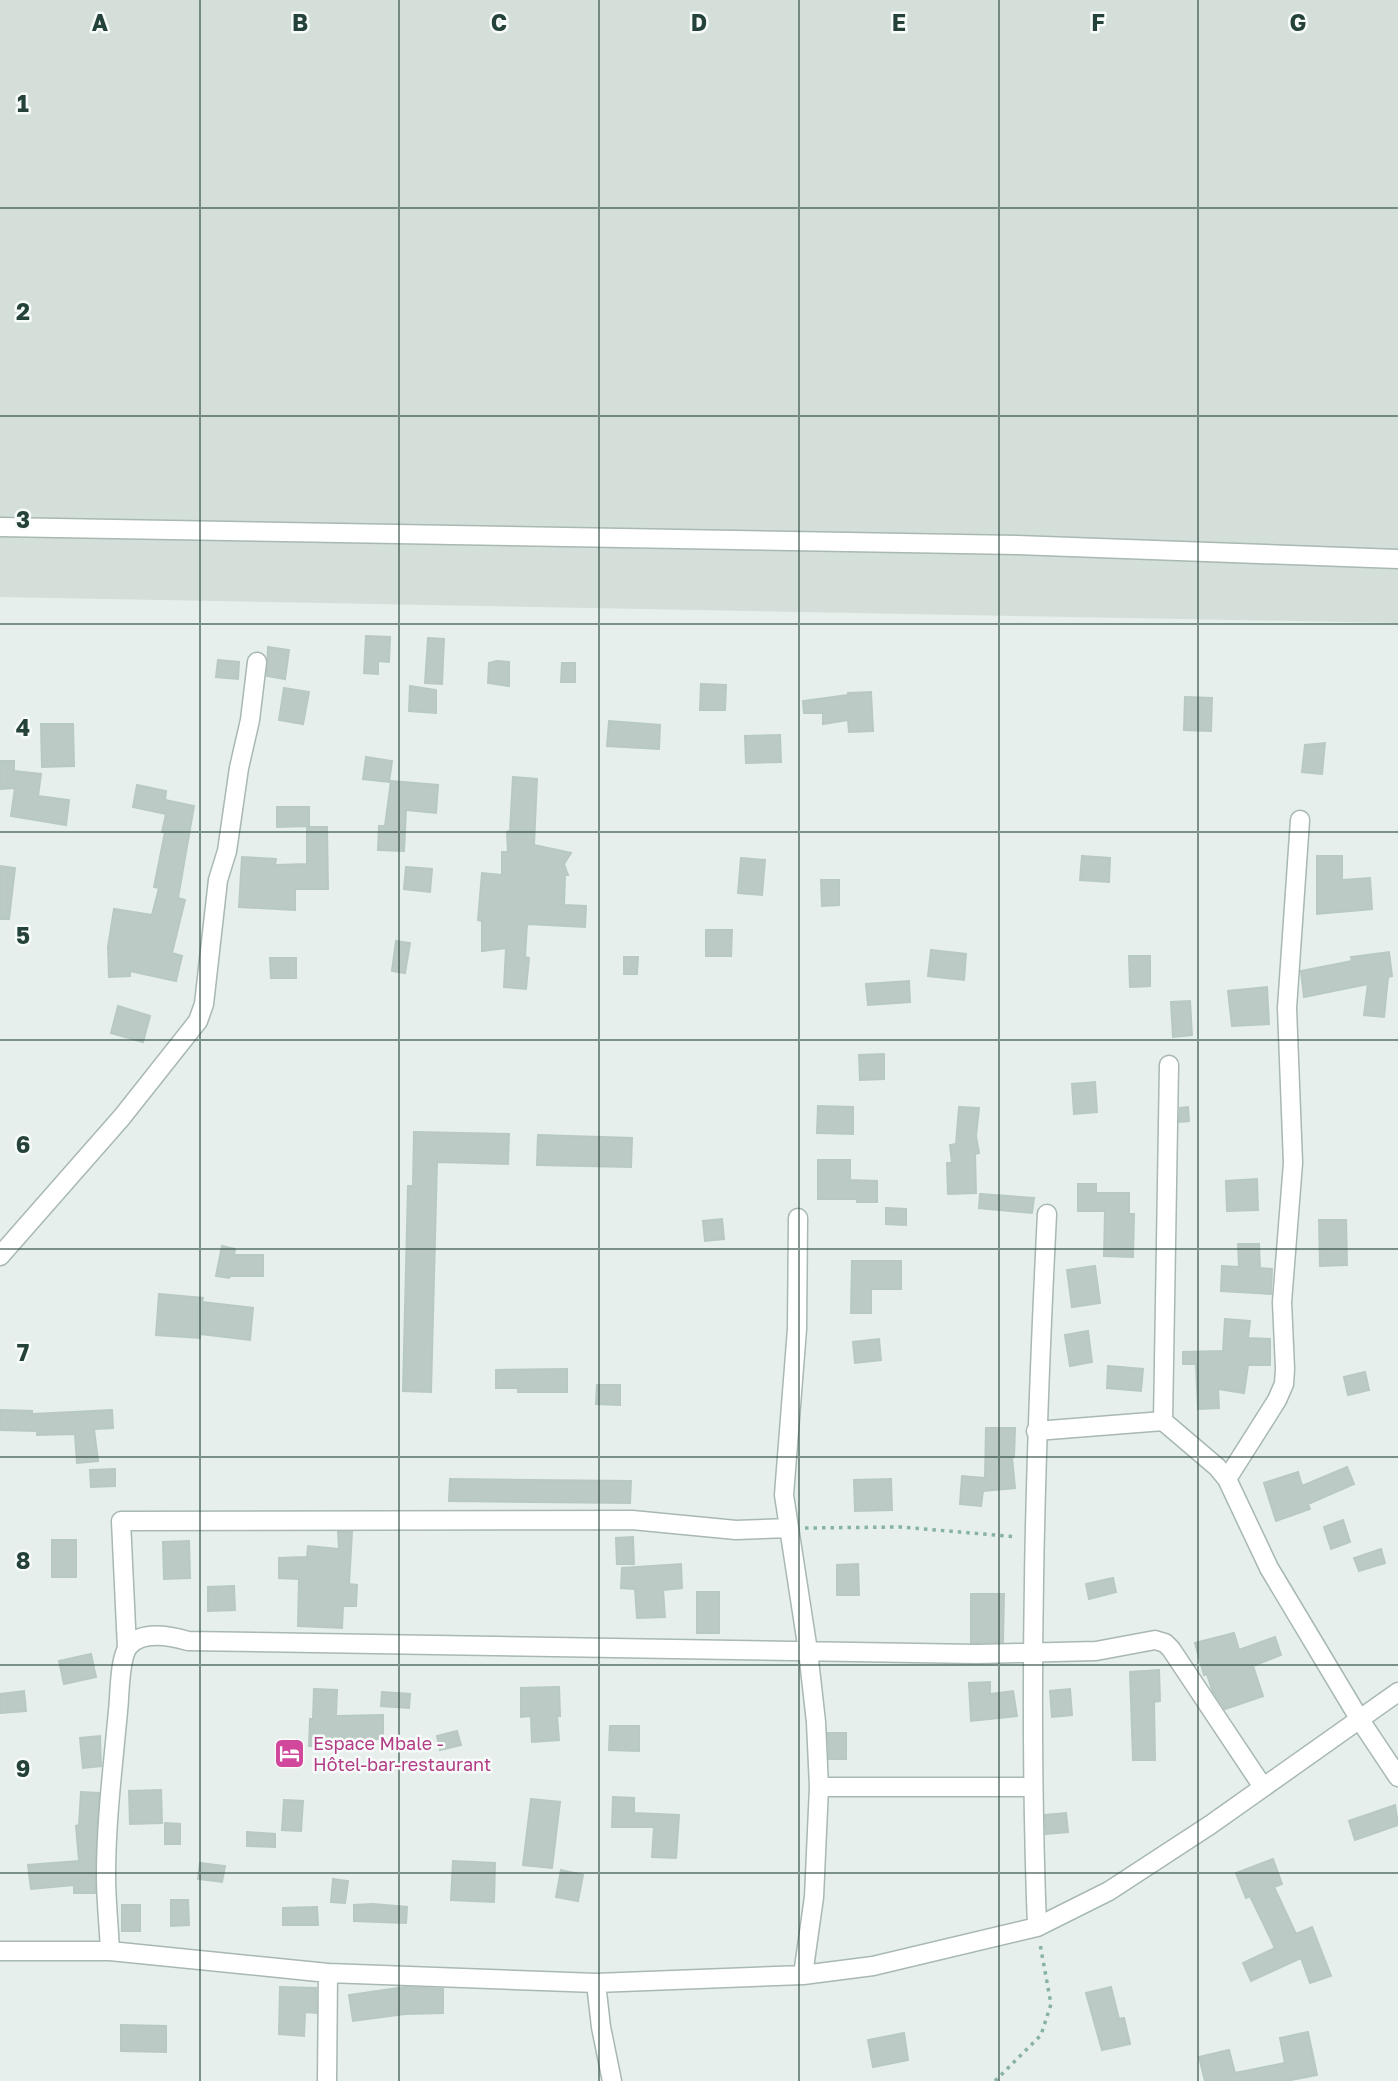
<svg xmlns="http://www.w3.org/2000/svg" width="1398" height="2081" font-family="'Golos Text',sans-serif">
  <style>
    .built { fill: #d4dfda }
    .building { fill: #bbcac4; stroke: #b8c9c2; stroke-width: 2 }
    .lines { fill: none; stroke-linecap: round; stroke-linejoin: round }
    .minor-casing { stroke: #a8b8b2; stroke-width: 21 }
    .path { stroke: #86b3a5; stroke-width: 3.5; stroke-dasharray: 3.5 5; stroke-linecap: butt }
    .minor { stroke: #fff; stroke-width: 18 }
    .grid { fill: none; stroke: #24423a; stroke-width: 2; stroke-opacity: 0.55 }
    .labels { text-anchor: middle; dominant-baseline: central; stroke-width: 5; stroke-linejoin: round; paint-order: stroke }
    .hotel-label { font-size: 18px; fill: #b23c85; stroke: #f7fbf9; text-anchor: start }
    .grid-label { font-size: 23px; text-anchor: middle; font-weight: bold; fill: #24423a; stroke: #f7fbf9; stroke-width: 5; stroke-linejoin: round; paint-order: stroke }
  </style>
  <rect width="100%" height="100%" fill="#e6efeb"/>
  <path class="built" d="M0 0H1398V623L0 597Z"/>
  <path class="building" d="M366 636 390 637 389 662 378 661V674L364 673Z
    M428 638 444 639 442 684 425 683Z
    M268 647 289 650 285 679 267 676Z
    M218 660 239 662 238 679 216 677Z
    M497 661 509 662V686L488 683 489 663Z
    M562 663H575V682H561Z
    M701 684 726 685 725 710H700Z
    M410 686 436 690V713L409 711Z
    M284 688 309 692 303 724 279 720Z
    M871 692 873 731 849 732 848 720 823 724V713H804L803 701 848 695V693Z
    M1185 697 1212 698 1211 731 1184 730Z
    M609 721 660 725 659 749 607 746Z
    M41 724H73L74 766 42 767Z
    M780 735 781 762 746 763 745 736Z
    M1325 743 1322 774 1302 772 1305 745Z
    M366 757 392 761 389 782 363 779Z
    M0 761H14V771L41 774 38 796 69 800 66 825 11 816 15 788 0 789Z
    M513 777 537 779 534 845 571 853 564 864 568 875H565L564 905 586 906 585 927 527 924 525 957 529 958 526 989 504 987 506 948 482 951V921L478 920 482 873 502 875V852H508L507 832 510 831Z
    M391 781 438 785 436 813 406 810 404 851 378 850 379 826H385Z
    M137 785 166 791 165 800 194 806 178 898 185 900 172 953 182 956 176 981 130 971V976L109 977 108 947 114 909 152 915 159 888 154 887 165 832H162L166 814 133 807Z
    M277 807H309V826L277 827Z
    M307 827H327L328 889H295V910L239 907 242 857 276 859 275 865 307 864Z
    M1082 856 1110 858 1109 882 1080 880Z
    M1317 856H1342V880L1370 878 1372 909 1317 914Z
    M741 858 765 860 762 895 738 893Z
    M0 866 15 868 9 919H0Z
    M406 867 432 869 430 892 404 889Z
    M821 880H839V905L822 906Z
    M706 930H732L731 956H706Z
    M396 941 410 943 405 973 392 971Z
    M931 950 966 954 964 980 928 976Z
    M1389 952 1392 976 1388 977 1384 1017 1364 1015 1368 984 1304 997 1301 971 1352 961 1351 957Z
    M1129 956H1150V986L1130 987Z
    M624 957H638L637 974H624Z
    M270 958H296V978H271Z
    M909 981 910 1002 868 1005 866 984Z
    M1267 987 1269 1024 1232 1026 1228 991Z
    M1190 1001 1192 1035 1173 1037 1171 1002Z
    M118 1006 150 1016 143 1042 111 1033Z
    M884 1054V1079L860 1080 859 1055Z
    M1095 1082 1097 1112 1074 1114 1072 1084Z
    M818 1106 853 1107V1134L817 1133Z
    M959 1107 979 1108 976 1136 979 1153 975 1154 976 1193 948 1194 947 1163H952L950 1145 956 1144Z
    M1188 1107 1189 1121 1179 1122 1180 1108Z
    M414 1132 509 1134 508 1164 437 1162 431 1392 403 1391 408 1186H413Z
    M538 1135 632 1138 631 1167 537 1165Z
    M818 1160H850V1180L877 1181V1202H857V1199H818Z
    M1257 1179 1258 1210 1227 1211 1226 1181Z
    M1078 1184H1096V1193H1129V1214H1134L1133 1257 1104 1256 1105 1211H1078Z
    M980 1194 1034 1198 1032 1213 979 1208Z
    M886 1208 906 1209V1225L886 1224Z
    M722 1219 724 1239 705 1241 703 1221Z
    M1319 1220H1346L1347 1265 1320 1266Z
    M1238 1244H1259L1260 1268 1272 1269 1271 1294 1221 1291 1222 1266 1239 1267Z
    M222 1246 235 1249 234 1255H263V1276H230L229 1278 216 1276Z
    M852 1261H901V1289H871V1313H851Z
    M1095 1266 1100 1303 1072 1307 1067 1270Z
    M159 1294 203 1298 202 1302 253 1308 250 1340 200 1334V1338L156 1335Z
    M1225 1319 1250 1321 1248 1338 1270 1339V1365H1248L1244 1393 1218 1389 1219 1408 1198 1409 1196 1364H1183V1352L1223 1351Z
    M1088 1331 1092 1362 1070 1366 1065 1335Z
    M879 1339 881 1360 855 1363 853 1342Z
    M1108 1366 1143 1369 1141 1391 1107 1388Z
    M567 1369V1392H518V1388H496V1370Z
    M1365 1372 1369 1390 1348 1395 1344 1377Z
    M597 1385H620V1405L596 1404Z
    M0 1410 32 1411V1414L112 1410 113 1428 94 1429 98 1461 77 1463 75 1434 37 1435V1431L0 1430Z
    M986 1428H1015L1014 1457H1012L1015 1488 983 1491 981 1506 960 1504 962 1476 985 1478Z
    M1347 1467 1354 1484 1308 1504 1310 1509 1276 1521 1264 1483 1298 1472 1302 1486Z
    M115 1469V1486L91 1487 90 1470Z
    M450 1479 631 1481 630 1503 449 1501Z
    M891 1479 892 1510 855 1511 854 1480Z
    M1343 1520 1350 1542 1331 1549 1324 1527Z
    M338 1532H352L349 1584 357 1585 356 1606H343L342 1628 298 1626 299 1579 279 1578V1558L307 1557 308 1546 339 1549Z
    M633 1537 634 1564H617L616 1538Z
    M52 1540H76V1577H52Z
    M189 1541 190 1578 164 1579 163 1542Z
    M1381 1549 1385 1563 1359 1571 1354 1558Z
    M681 1564 682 1588 663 1590 665 1617 637 1618 635 1589 621 1588 622 1568Z
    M858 1564 859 1595H837V1565Z
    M1113 1578 1116 1592 1089 1599 1086 1584Z
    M234 1586 235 1610 208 1611V1587Z
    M697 1592H719V1633H697Z
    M971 1594H1004L1003 1642 971 1643Z
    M1234 1633 1239 1650 1275 1637 1281 1655 1253 1666 1263 1696 1225 1709 1212 1690 1207 1674 1204 1675 1195 1643Z
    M91 1654 96 1677 64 1684 59 1661Z
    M1159 1670 1160 1701 1154 1702 1155 1760H1133L1130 1672Z
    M990 1682V1694L1013 1691 1017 1716 971 1721 969 1683Z
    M559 1687 560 1716H557L559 1740 532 1742 531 1716 521 1717V1688Z
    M314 1689 337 1690 336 1716 383 1715V1739L338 1740V1746H309L310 1719H313Z
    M1070 1689 1072 1715 1052 1717 1050 1691Z
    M24 1691 26 1711 0 1713V1694Z
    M382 1692 410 1694 409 1708 381 1706Z
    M610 1726H639V1751L609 1750Z
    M457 1731 461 1745 440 1750 437 1736Z
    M828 1733H846V1759H829Z
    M100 1736 101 1766 83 1768 80 1738Z
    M161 1790 162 1823 130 1824 129 1791Z
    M81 1792 99 1793 95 1893H74V1885L31 1889 28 1865 79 1861 76 1826 79 1825Z
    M613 1797 634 1798V1813L679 1815 676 1858 652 1857 654 1827H612Z
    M531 1799 560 1802 552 1868 523 1865Z
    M284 1800 303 1801 301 1831 282 1830Z
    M1395 1805 1398 1825 1355 1840 1349 1821Z
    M1066 1813 1068 1832 1046 1834 1045 1815Z
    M165 1823 180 1824V1844H165Z
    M247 1832 275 1834V1847L247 1846Z
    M1273 1859 1282 1884 1274 1887 1296 1934 1312 1927 1331 1976 1310 1983 1301 1958 1251 1981 1243 1963 1275 1948 1250 1896 1246 1898 1236 1873Z
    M453 1861 495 1863 494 1902 451 1900Z
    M200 1863 225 1866 222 1882 198 1879Z
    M561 1870 583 1875 578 1901 556 1897Z
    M333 1879 348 1881 345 1903 331 1902Z
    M171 1900H188L189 1925 171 1926Z
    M373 1904 407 1907 406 1923 354 1921V1905Z
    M122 1905H140V1931H122Z
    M317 1907 318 1925H283V1908Z
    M280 1987 316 1988V2013L305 2012 304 2036 279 2034Z
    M405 1987 443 1989V2013L405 2014 353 2021 349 1995Z
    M1111 1987 1119 2019 1124 2018 1130 2044 1102 2050 1086 1993Z
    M121 2025 166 2026V2052L121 2051Z
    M1308 2032 1317 2075 1286 2081H1205L1199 2057 1229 2050 1235 2073 1285 2063 1280 2038Z
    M904 2033 908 2060 873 2067 868 2040Z"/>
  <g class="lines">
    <defs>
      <path id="minor" d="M0 527 1017 545 1398 559
        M1169 1065 1163 1421 1217 1467 1227 1479 1269 1568 1360 1720 1398 1777
        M798 1218 797 1329 784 1495 808 1651 816 1722 819 1787 814 1897 803 1975
        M0 1256 122 1117 198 1021 204 1004 218 880 227 851 239 768 250 720 257 662
        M1036 1431 1163 1421
        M1227 1479 1277 1400 1284 1384 1285 1369 1282 1302 1293 1163 1287 1008 1300 820
        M127 1648 121 1521 632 1520 736 1530 789 1528
        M819 1787H1032
        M1037 1927C1028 1690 1035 1451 1047 1214
        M0 1951H110L328 1973 596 1983 803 1975 873 1966 1037 1927 1109 1891 1210 1825 1398 1692
        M110 1951C109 1927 106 1901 106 1876 106 1821 113 1766 118 1711 120 1695 119 1660 128 1647 141 1630 171 1636 188 1641L977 1654 1096 1651 1155 1640 1165 1643 1171 1649 1263 1787
        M596 1983 601 2027 612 2081
        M327 2081 328 1973"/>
    </defs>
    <use href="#minor" class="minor-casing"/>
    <path class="path" d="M805 1528 902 1527 1017 1537
      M995 2081 1041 2035 1051 2004 1040 1944"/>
    <use href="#minor" class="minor"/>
  </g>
  <path class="grid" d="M200 0V2081M399 0V2081M599 0V2081M799 0V2081M999 0V2081M1198 0V2081M0 208H1398M0 416H1398M0 624H1398M0 832H1398M0 1040H1398M0 1249H1398M0 1457H1398M0 1665H1398M0 1873H1398"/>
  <defs>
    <symbol id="hotel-square" viewBox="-11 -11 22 22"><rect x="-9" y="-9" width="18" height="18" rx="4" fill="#d1479c" stroke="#f7fbf9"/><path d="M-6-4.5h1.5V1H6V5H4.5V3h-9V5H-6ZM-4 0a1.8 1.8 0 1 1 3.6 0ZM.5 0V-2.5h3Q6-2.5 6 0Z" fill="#fff"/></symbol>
  </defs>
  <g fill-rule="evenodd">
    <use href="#hotel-square" x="272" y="1736" width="35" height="35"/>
  </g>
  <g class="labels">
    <g class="hotel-label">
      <text x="313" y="1743">Espace Mbale -<tspan x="313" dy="21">Hôtel-bar-restaurant</tspan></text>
    </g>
  </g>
  <g class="grid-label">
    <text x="100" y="31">A</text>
    <text x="300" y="31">B</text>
    <text x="499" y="31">C</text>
    <text x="699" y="31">D</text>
    <text x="899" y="31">E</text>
    <text x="1098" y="31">F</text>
    <text x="1298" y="31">G</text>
    <text x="23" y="112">1</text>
    <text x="23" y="320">2</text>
    <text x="23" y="528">3</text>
    <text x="23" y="736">4</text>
    <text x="23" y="944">5</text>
    <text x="23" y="1153">6</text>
    <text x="23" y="1361">7</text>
    <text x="23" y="1569">8</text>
    <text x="23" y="1777">9</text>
  </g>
</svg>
